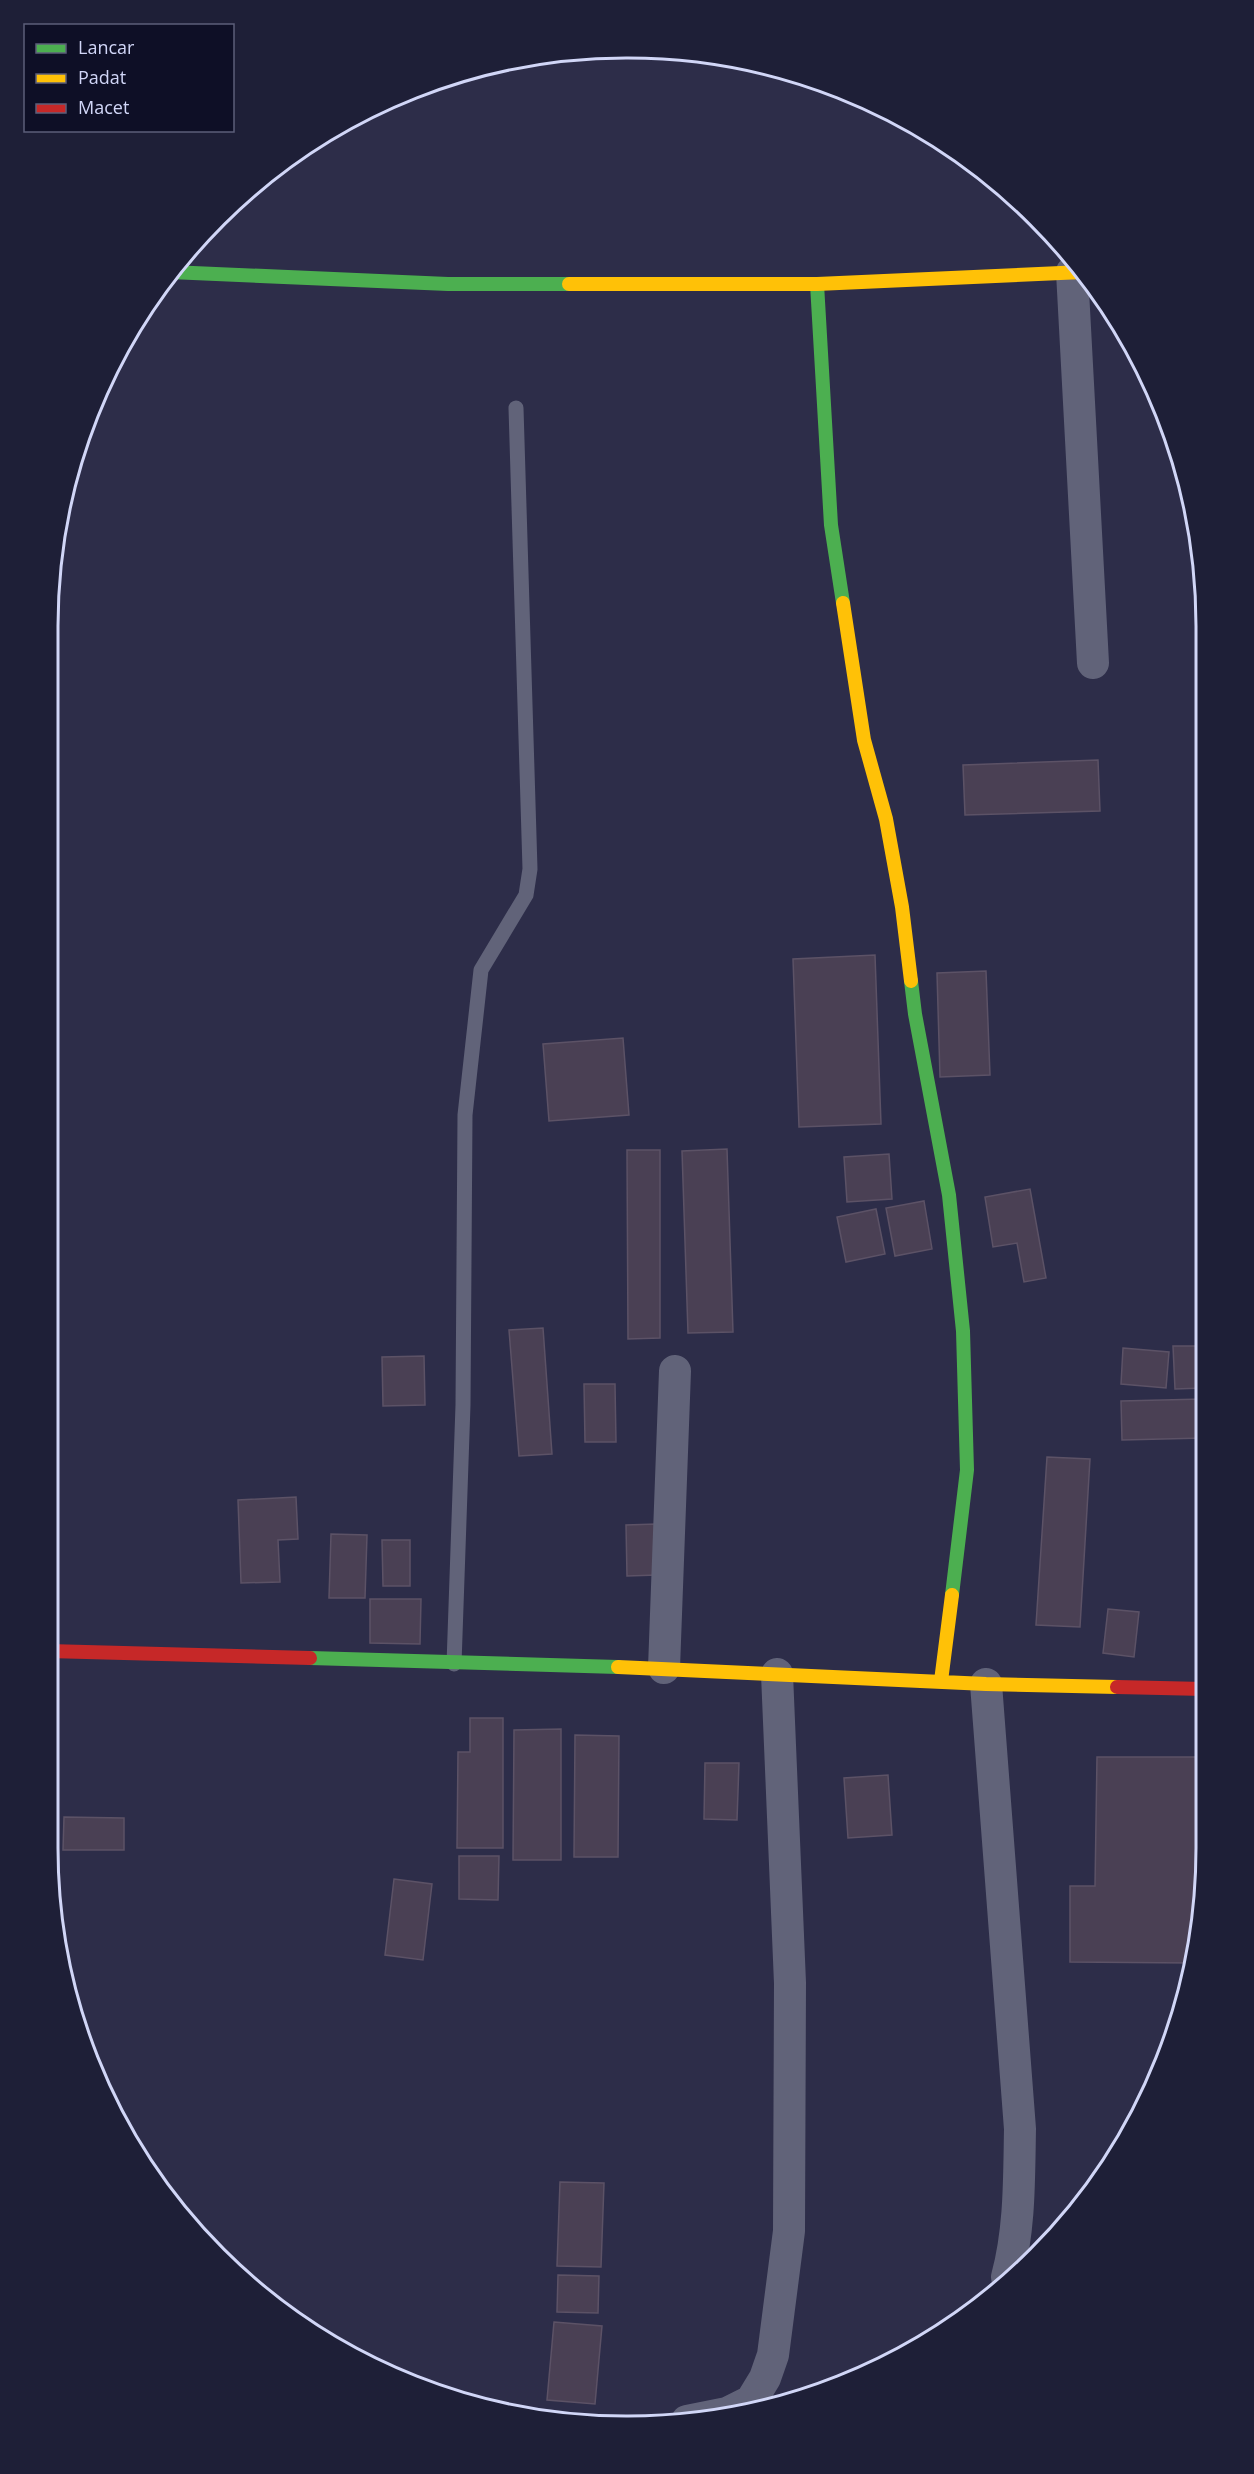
<svg xmlns="http://www.w3.org/2000/svg" width="1254" height="2474" font-family="'Open Sans',sans-serif">
  <style>
    .building { fill: #4a4054; stroke: #5c5266; stroke-width: 1.5 }
    .lines { fill: none; stroke-linecap: round; stroke-linejoin: round }
    .lane { stroke: #616379; stroke-width: 15 }
    .street { stroke: #616379; stroke-width: 32 }
    .fast { stroke: #4caf50; stroke-width: 14 }
    .slow { stroke: #ffc107; stroke-width: 14 }
    .jam { stroke: #c62828; stroke-width: 14 }
    .rim { fill: none; stroke: #d1d6f7; stroke-width: 3 }
  </style>
  <rect width="100%" height="100%" fill="#2d2d49"/>
  <path class="building" d="M1098 760 1100 811 965 815 963 765Z
    M875 955 881 1124 799 1127 793 959Z
    M986 971 990 1075 940 1077 937 973Z
    M623 1038 629 1115 549 1121 543 1044Z
    M727 1149 733 1332 688 1333 682 1151Z
    M627 1150H660V1338L628 1339Z
    M889 1154 892 1199 847 1202 844 1157Z
    M1030 1189 1046 1278 1024 1282 1017 1243 993 1247 985 1197Z
    M924 1201 932 1249 895 1256 886 1208Z
    M876 1209 885 1254 846 1262 837 1217Z
    M543 1328 552 1454 519 1456 509 1330Z
    M1173 1346H1203V1388L1175 1389Z
    M1123 1348 1169 1352 1166 1388 1121 1384Z
    M424 1356 425 1405 383 1406 382 1357Z
    M584 1384H615L616 1442H585Z
    M1203 1399 1204 1438 1122 1440 1121 1401Z
    M1047 1457 1090 1459 1080 1627 1036 1625Z
    M296 1497 298 1539 278 1540 280 1582 241 1583 238 1500Z
    M656 1524 657 1575 627 1576 626 1525Z
    M331 1534 367 1535 365 1598H329Z
    M382 1540H410V1586H383Z
    M370 1599H421L420 1644 370 1643Z
    M1108 1609 1139 1612 1134 1657 1103 1653Z
    M470 1718H503V1848H457L458 1752H470Z
    M561 1729V1860H513L514 1730Z
    M575 1735 619 1736 618 1857H574Z
    M1097 1757H1198L1197 1934 1192 1963 1070 1962V1886H1095Z
    M705 1763H739L737 1820 704 1819Z
    M888 1775 892 1835 848 1838 844 1778Z
    M64 1817 124 1818V1850H63Z
    M459 1856H499L498 1900 459 1899Z
    M394 1879 432 1884 423 1960 385 1955Z
    M560 2182 604 2183 601 2267 557 2266Z
    M558 2275 599 2276 598 2313 557 2312Z
    M554 2322 602 2326 595 2404 547 2400Z"/>
  <g class="lines">
    <path class="lane" d="M454 1664 463 1405 465 1115 481 970 526 895 530 869 516 408"/>
    <path class="street" d="M1072 272 1093 663
      M664 1668 675 1371
      M986 1684 1020 2129C1019 2179 1020 2229 1007 2277
      M687 2421 727 2413 751 2401 765 2378 773 2355 789 2231 790 1983 777 1674"/>
    <path class="fast" d="M170 272 448 284H569
      M817 284 831 525 843 603
      M911 981 915 1014 949 1195 963 1331 967 1470 952 1595
      M310 1658 618 1667"/>
    <path class="slow" d="M569 284H817L1083 272
      M843 603 864 740 886 819 902 907 911 981
      M618 1667 986 1684 1117 1687
      M941 1681 952 1595"/>
    <path class="jam" d="M48 1651 310 1658
      M1117 1687 1204 1689"/>
  </g>
  <path d="M0 0H1254V2474H0ZM626 58H628A568 568 0 0 1 1196 626V1848A568 568 0 0 1 628 2416H626A568 568 0 0 1 58 1848V626A568 568 0 0 1 626 58Z" fill="#1e1f37" fill-rule="evenodd"/>
  <path class="rim" d="M626 58H628A568 568 0 0 1 1196 626V1848A568 568 0 0 1 628 2416H626A568 568 0 0 1 58 1848V626A568 568 0 0 1 626 58Z"/>
  <rect x="24" y="24" width="210" height="108" fill="#0e0f26" stroke="#5c5f7a" stroke-width="1.5"/>
  <rect x="36" y="44" width="30" height="9" fill="#4caf50" stroke="#5c5f7a" stroke-width="1.5"/>
  <text x="78" y="54" font-size="18" fill="#d1d6f7">Lancar</text>
  <rect x="36" y="74" width="30" height="9" fill="#ffc107" stroke="#5c5f7a" stroke-width="1.5"/>
  <text x="78" y="84" font-size="18" fill="#d1d6f7">Padat</text>
  <rect x="36" y="104" width="30" height="9" fill="#c62828" stroke="#5c5f7a" stroke-width="1.5"/>
  <text x="78" y="114" font-size="18" fill="#d1d6f7">Macet</text>
</svg>
